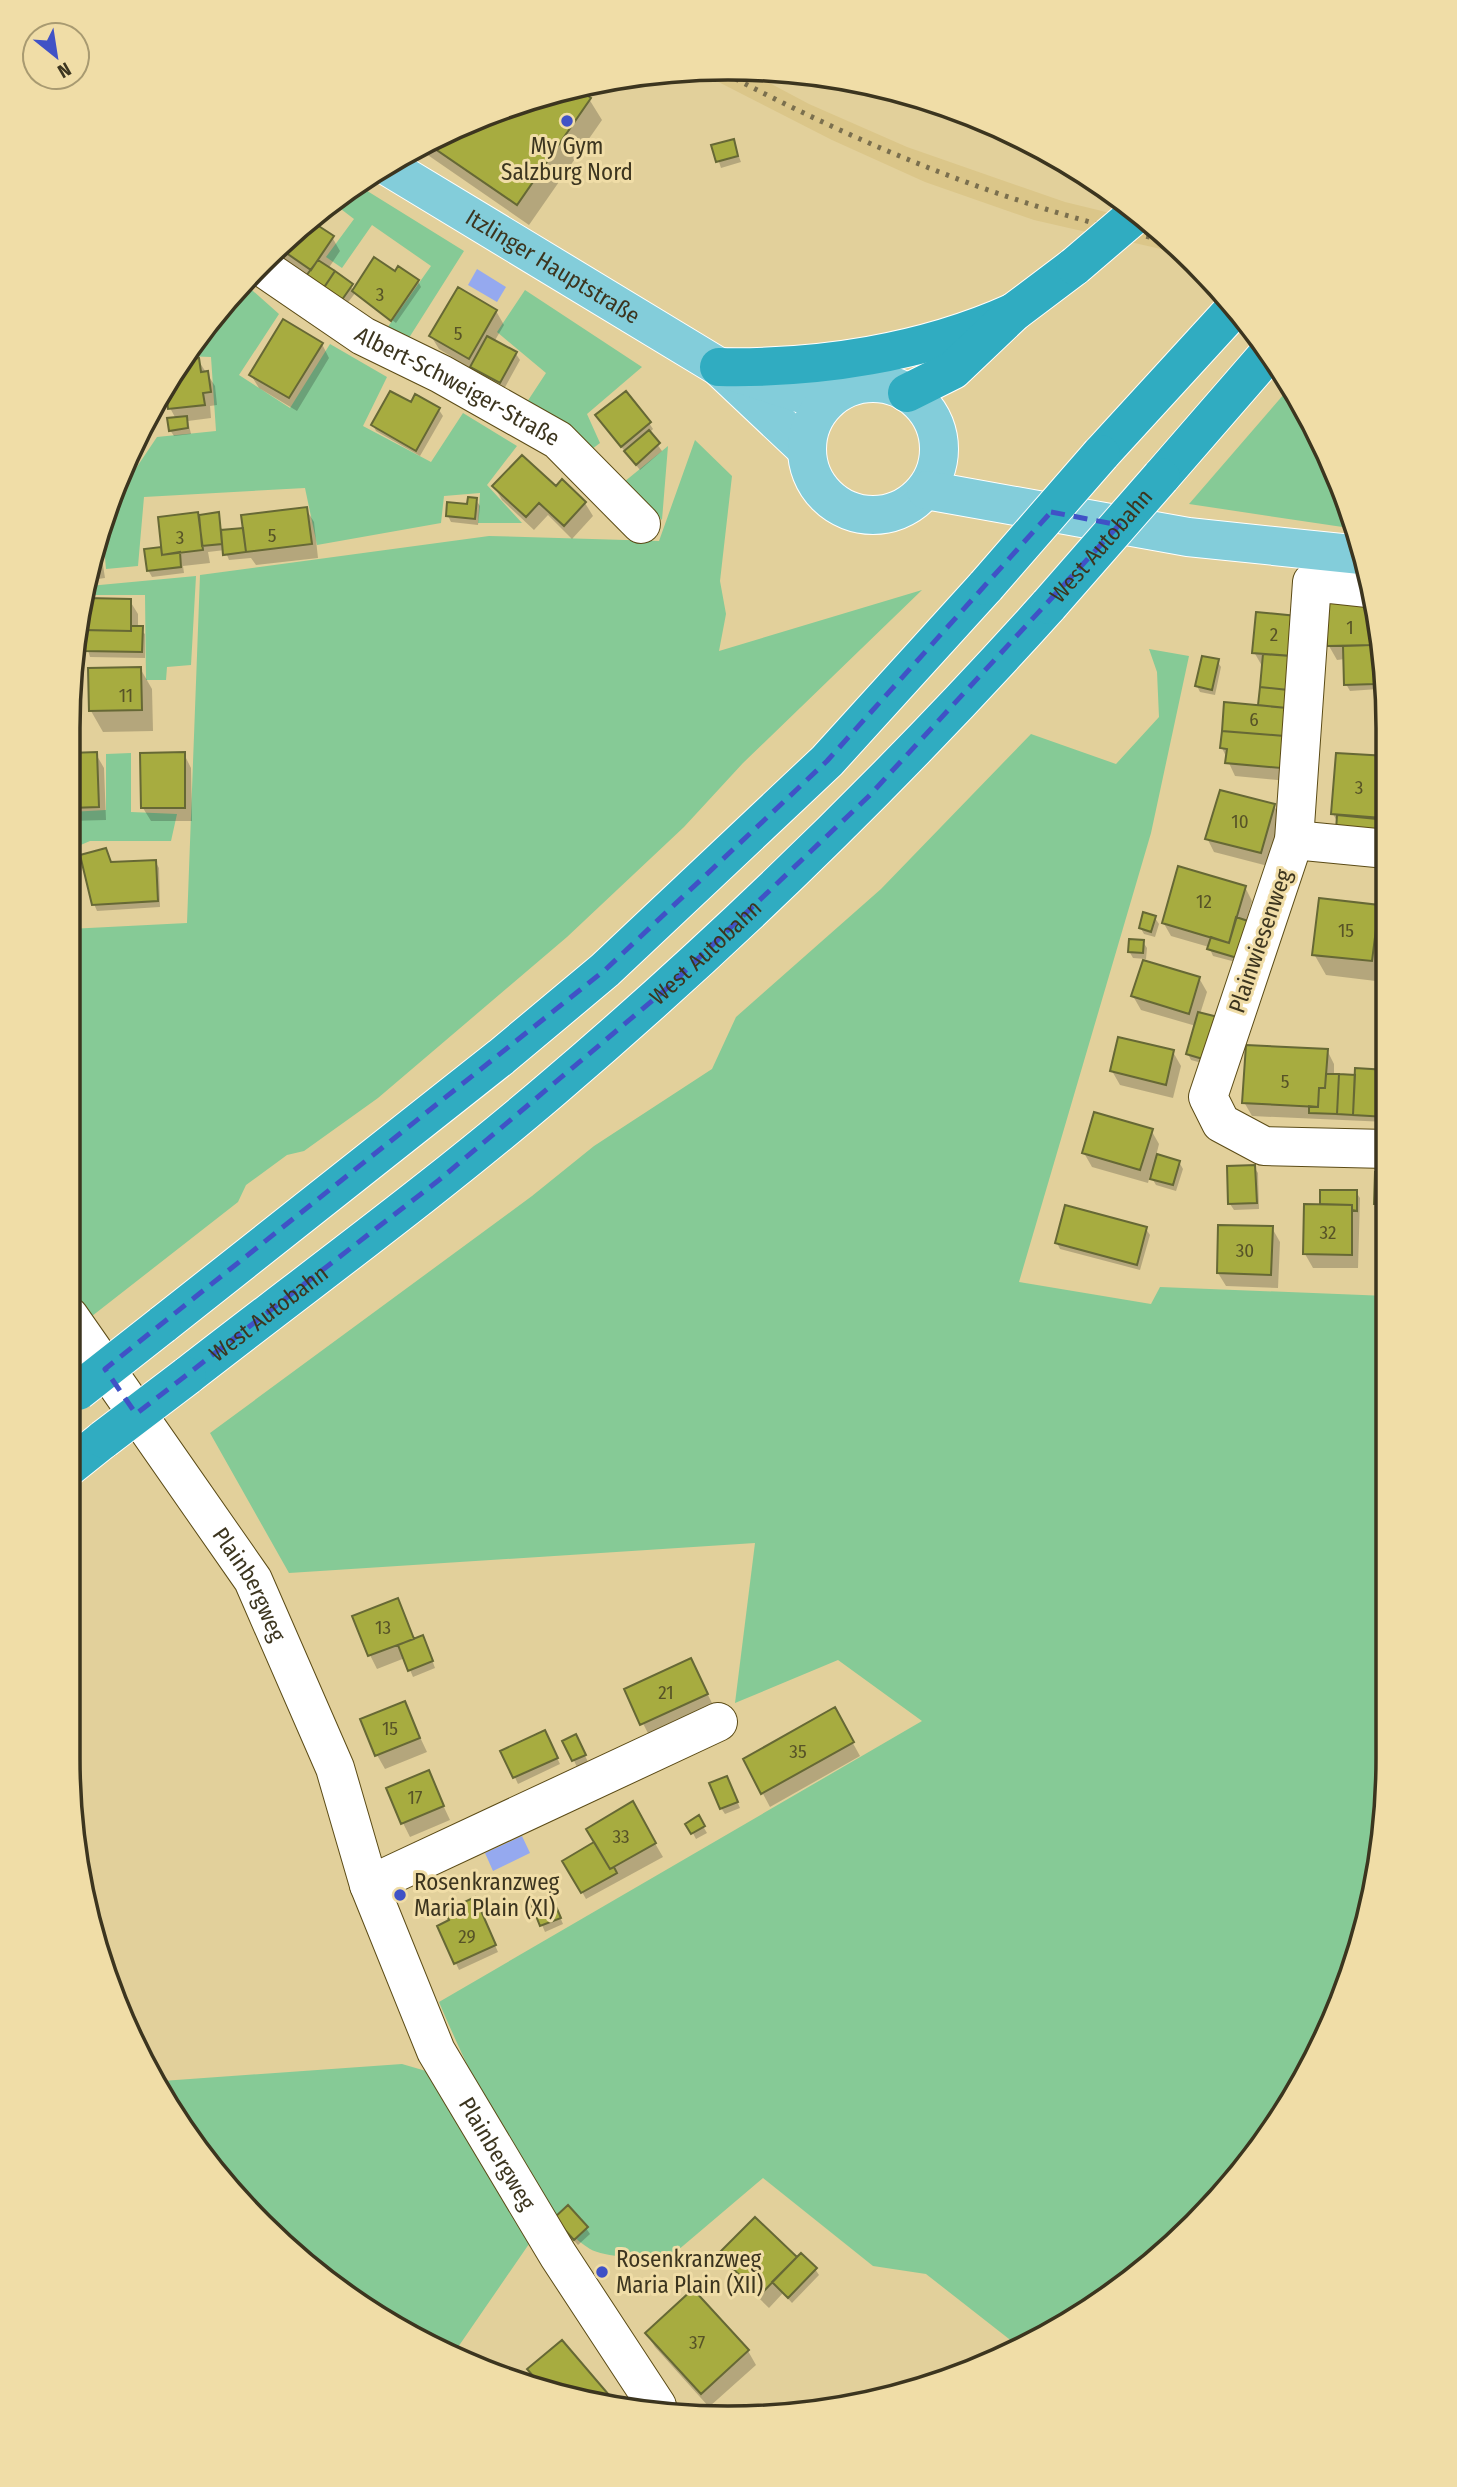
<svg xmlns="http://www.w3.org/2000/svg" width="1457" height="2487" font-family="'Fira Sans Condensed',sans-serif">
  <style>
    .built { fill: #dbc689 }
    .green { fill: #86ca96 }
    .water { fill: #95a9ef }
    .shadow { fill: #0003 }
    .building { fill: #a7ac40; stroke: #666835; stroke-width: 2 }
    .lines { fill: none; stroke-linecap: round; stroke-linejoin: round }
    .minor-casing { stroke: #5b4b16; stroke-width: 40 }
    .major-casing { stroke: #fff; stroke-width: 40 }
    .highway-casing { stroke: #fff; stroke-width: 40 }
    .minor { stroke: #fff; stroke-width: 38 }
    .major { stroke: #83cdda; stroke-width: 38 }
    .highway { stroke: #30acc1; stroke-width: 38 }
    .rail { stroke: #7a6f4e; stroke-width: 5; stroke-dasharray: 3.5 7; stroke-linecap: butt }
    .highway-bridge-casing { stroke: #fff; stroke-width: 40; stroke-linecap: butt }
    .highway-bridge { stroke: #30acc1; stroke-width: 38 }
    .marked { fill: none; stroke: #4052c6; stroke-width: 5; stroke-dasharray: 14 9; stroke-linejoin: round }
    .poi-dot { fill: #4052c6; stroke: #f0dda7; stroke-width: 2.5 }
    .labels { text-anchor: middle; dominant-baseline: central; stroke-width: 6; stroke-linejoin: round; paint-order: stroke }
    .number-label { font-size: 19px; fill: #575327 }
    .poi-label { font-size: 23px; fill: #3c351f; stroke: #f0dda7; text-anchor: start }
    .street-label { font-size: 23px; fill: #3c351f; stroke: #f0dda7 }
    .rim { fill: none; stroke: #3c351f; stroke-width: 3.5 }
  </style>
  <rect width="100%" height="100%" fill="#e2d09b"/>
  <path class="built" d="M728 68 745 70 809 104 907 147 1065 202 1147 222 1187 255 1034 220 925 182 832 140 697 71Z"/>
  <path class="green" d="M356 184 464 251 407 341 385 331 431 266 372 225 342 268 326 257 354 219 333 203Z
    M244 283 279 314 239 375 290 408 330 344 387 377 363 426 431 462 463 413 517 446 487 485 522 523H478L480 493 444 496 441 523 317 545 305 488 144 497 138 566 106 569 102 524 115 493 120 492 157 437 216 431 211 357 184 356Z
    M525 290 642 367 587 414 600 443 588 452 527 402 546 373 497 332Z
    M1291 386 1300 398 1354 517 1356 529 1189 504Z
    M695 440 732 476 720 581 726 614 719 651 922 590 743 763 684 827 567 937 378 1098 304 1151 287 1155 246 1185 238 1202 69 1334V929L187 923 200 575 489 536 659 541Z
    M668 446 662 520 624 482Z
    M196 576 191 665 167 667 166 680H146L145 595H88L89 586Z
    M1149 649 1189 656 1151 833 1019 1282 1151 1304 1160 1287 1387 1296V1802L1354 1970 1278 2125 1164 2255 1018 2346 926 2274 873 2266 763 2178 664 2262C646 2259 604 2257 590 2249 533 2214 466 2065 439 2002L922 1721 838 1660 735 1703 755 1543 289 1573 210 1433 532 1196 594 1146 712 1069 736 1017 881 889 1031 734 1116 764 1159 717 1157 672Z
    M131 753V812L177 814 171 841H90L76 847 75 859 69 861 70 812 106 810V754Z
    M402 2064 426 2071 529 2244 456 2350 361 2307 204 2160 162 2081Z"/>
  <path class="water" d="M477 269 506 287 497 302 468 285Z
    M522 1836 530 1853 493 1871 485 1853Z"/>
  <path class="shadow" d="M575 89 589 99 602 120 529 225 419 149 475 119Z
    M733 141 741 162 721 168 714 147Z
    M310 222 332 237 340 251 328 269 354 290 395 274 418 281 421 287 396 323 356 292 342 310 309 275 283 258 278 248Z
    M496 311 504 325 494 342 516 354 520 360 504 389 439 349 431 336Z
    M322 344 329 358 297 411 259 388 251 375Z
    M198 360 215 386 217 405 210 406 211 418 188 421 191 434 174 436 170 430 176 419 170 408Z
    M412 405 439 410 443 416 420 456 376 431 373 425Z
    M601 422 649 423 653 429 649 433 662 451 640 470Z
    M494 486 556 489 585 503 593 516 572 539 548 515 534 530 502 500Z
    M476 500 480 506 478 525 451 522 448 516Z
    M306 509 314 522 318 558 256 565 251 558 229 560 225 550 208 552 210 563 183 566 184 573 152 577 148 570 161 549 164 555 197 514H218L222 532 245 529Z
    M99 539 105 578 91 580Z
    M1370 597 1380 649V658H1376L1378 689 1350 691 1346 684 1345 659 1337 660 1329 646Z
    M87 600 130 601 138 614V628L145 634V658L90 657 86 643H78Z
    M1295 617 1288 781 1235 776 1222 748 1262 707V666L1254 652Z
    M1217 661 1221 667 1215 695 1200 692 1197 686Z
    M140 668 152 689 153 731 103 732 91 711Z
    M96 754 104 768 106 820 70 821V755Z
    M184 754 191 768 192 821H151L143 808Z
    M1386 758 1387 760V848L1338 823 1333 814Z
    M1274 806 1282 819 1268 866 1214 852 1207 838Z
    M155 861 159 868 160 907 97 911 94 904 112 864Z
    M1245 887 1252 901 1246 922 1247 965 1213 956 1209 947 1171 936 1163 922Z
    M1378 907 1387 924 1384 982 1326 975 1314 954Z
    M1155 918 1159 924 1155 937 1144 934 1140 927Z
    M1143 942 1147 948 1146 959 1133 958 1129 951Z
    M1199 978 1207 992 1200 1014 1209 1065 1191 1060 1188 1054 1196 1026 1141 1010 1133 996Z
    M1327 1050 1334 1064V1076L1357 1077V1070L1387 1071V1122L1252 1116 1244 1102Z
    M1173 1052 1181 1066 1173 1098 1120 1085 1112 1071Z
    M1151 1130 1159 1144 1156 1156 1179 1162 1183 1169 1176 1191 1156 1185 1150 1175 1148 1183 1092 1167 1084 1153Z
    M1254 1167 1258 1173 1259 1209 1234 1210 1230 1204Z
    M1377 1174H1387V1210L1379 1209 1375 1203Z
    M1356 1192 1360 1198 1358 1268H1313L1305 1254 1322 1204Z
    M1272 1228 1280 1242 1278 1288 1226 1286 1218 1273Z
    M1146 1229 1150 1235 1140 1270 1060 1249 1057 1243Z
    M397 1600 415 1640 426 1643 435 1668 413 1677 405 1658 377 1669 370 1655Z
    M691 1661 718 1715 654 1745 626 1690Z
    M404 1703 427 1752 385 1769 377 1755Z
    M834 1709 860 1756 770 1807 745 1760Z
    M548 1739 560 1764 518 1784 503 1752Z
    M565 1742 579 1743 588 1762 577 1767Z
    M428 1773 450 1820 410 1837 403 1823Z
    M730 1784 740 1808 725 1814 721 1808Z
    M632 1804 663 1857 586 1899 565 1862 597 1843Z
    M698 1818 707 1833 696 1839 688 1824Z
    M554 1903 563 1924 545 1932 533 1904Z
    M477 1905 498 1952 459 1970 439 1927Z
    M559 2225 586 2228 590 2234 578 2245Z
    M720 2255 797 2260 815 2269 819 2275 792 2303 783 2293 769 2308 728 2268Z
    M693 2291 748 2351 756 2365 709 2407 655 2347 647 2334Z"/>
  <path class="building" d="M577 88 591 98 517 205 428 144 475 119Z
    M734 139 738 156 716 162 711 145Z
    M311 221 334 236 311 270 279 248Z
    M374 257 395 271 398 266 419 280 391 321 352 291Z
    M318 260 335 271 321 292 303 280Z
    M335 271 353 284 339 304 321 292Z
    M458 287 497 310 469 359 429 336Z
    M283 319 323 343 289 398 249 375Z
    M487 336 517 352 500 383 470 367Z
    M199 358 201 372 208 371 211 392 203 393 205 405 168 409 166 389 179 362Z
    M390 391 411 402 415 394 440 408 416 451 371 425Z
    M626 391 651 422 621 447 595 415Z
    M187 416 188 428 169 431 167 418Z
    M649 430 660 443 636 465 624 451Z
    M522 455 556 486 562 479 586 502 564 526 539 503 526 517 492 486Z
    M468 497 477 498 475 519 446 516 447 502 467 504Z
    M307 507 312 544 246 552 241 515Z
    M198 512 203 550 162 555 158 517Z
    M219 512 222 544 202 546 199 515Z
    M243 528 246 552 223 555 221 530Z
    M161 547 162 555 180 552 181 567 147 571 144 549Z
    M1369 595 1374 645 1327 646 1325 597Z
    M87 598 131 599V631L81 630Z
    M1256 612 1297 616 1293 656 1252 653Z
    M131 626H143L142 652 84 651 85 630 131 631Z
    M1374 645 1375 684 1344 685 1343 646Z
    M1263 654 1291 656 1288 690 1260 687Z
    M1202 656 1219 659 1212 690 1195 686Z
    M141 667 142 710 89 711 88 668Z
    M1260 687 1288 690 1287 708 1258 705Z
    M1224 702 1287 708 1284 736 1222 731Z
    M1222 731 1284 736 1281 768 1225 763 1227 749 1220 748Z
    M97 752 99 807 70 808V753Z
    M185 752V808H141L140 753Z
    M1336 753 1387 756 1383 818 1331 814Z
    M1220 790 1275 804 1261 853 1205 839Z
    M1337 815 1387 820V835L1336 831Z
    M106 848 111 862 156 860 158 901 92 905 80 855Z
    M1178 866 1246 886 1229 943 1162 923Z
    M1319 898 1379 905 1372 961 1312 955Z
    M1143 912 1156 916 1151 932 1139 928Z
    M1236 917 1254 923 1244 960 1207 949 1211 937 1229 943Z
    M1129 939 1144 940 1143 953 1128 952Z
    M1143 960 1200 977 1189 1014 1131 996Z
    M1198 1012 1218 1017 1206 1060 1186 1054Z
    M1118 1037 1174 1050 1166 1085 1110 1071Z
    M1246 1045 1328 1049 1325 1088H1319L1318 1107 1242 1103Z
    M1355 1068 1387 1070V1117L1353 1115Z
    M1326 1074H1339L1337 1114 1309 1113V1106L1318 1107 1319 1088H1325Z
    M1339 1074 1355 1075 1353 1115 1337 1114Z
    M1094 1112 1153 1129 1140 1170 1082 1153Z
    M1157 1154 1180 1161 1173 1185 1150 1179Z
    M1255 1165 1257 1203 1228 1204 1227 1166Z
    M1375 1172 1387 1173V1204H1374Z
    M1320 1190H1357V1211L1352 1210V1205L1320 1204Z
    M1304 1204 1352 1205V1255L1303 1254Z
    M1065 1205 1147 1227 1137 1265 1055 1243Z
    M1218 1225 1273 1226 1271 1275 1217 1273Z
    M1384 1231H1387V1278H1382Z
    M398 1598 414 1639 368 1656 352 1616Z
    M423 1635 433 1661 408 1671 398 1645Z
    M691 1658 708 1694 640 1725 624 1689Z
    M405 1701 420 1738 375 1756 360 1719Z
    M835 1707 854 1742 761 1794 743 1759Z
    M545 1730 558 1758 513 1778 500 1751Z
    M576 1734 586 1755 572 1761 562 1741Z
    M429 1770 444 1806 401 1824 386 1788Z
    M727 1776 738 1802 720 1809 709 1783Z
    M633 1801 656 1843 610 1869 586 1829Z
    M699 1815 705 1826 691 1834 685 1824Z
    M594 1842 610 1869 614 1867 617 1873 581 1893 562 1861Z
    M551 1895 561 1918 540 1926 531 1903Z
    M475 1897 496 1945 454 1964 437 1926 449 1920 445 1911Z
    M568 2205 588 2227 574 2240 554 2218Z
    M755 2217 797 2257 760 2295 718 2254Z
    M801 2253 817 2268 788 2298 772 2282Z
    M693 2289 749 2350 701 2394 645 2333Z
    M562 2340 615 2402 557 2396 546 2391 527 2369Z"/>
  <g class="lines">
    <defs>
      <g id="minor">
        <path id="s1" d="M259 265 363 336 441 374 558 440 641 524"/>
        <path d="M1368 588 1312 582 1294 840 1208 1097 1221 1123 1264 1146 1387 1149"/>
        <path d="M1294 840 1387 849"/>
        <path id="s2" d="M69 1316 253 1580 335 1768 369 1885 436 2051 558 2255 657 2406"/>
        <path d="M369 1885 718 1722"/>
      </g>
      <g id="major">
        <path id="s3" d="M387 166 719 367 807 450"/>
        <path d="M734 372 826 402"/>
        <circle cx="873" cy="449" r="66"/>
        <path d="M926 490 1188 537 1361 555"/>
      </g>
      <g id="highway">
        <path d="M719 367C818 369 923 353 1014 312"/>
        <path d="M907 393 953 370 1014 312 1075 266"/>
        <path d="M1101 454 1233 310"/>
        <path d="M1161 477 1267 355"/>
        <path d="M162 1325 501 1057 605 970 827 761 986 586"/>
        <path id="s4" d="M187 1376C309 1281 435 1189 553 1088 729 938 895 776 1049 605"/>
        <path d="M69 1467 104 1439"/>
      </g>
    </defs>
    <use href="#minor" class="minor-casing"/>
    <use href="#major" class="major-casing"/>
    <use href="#highway" class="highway-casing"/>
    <use href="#minor" class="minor"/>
    <use href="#major" class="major"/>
    <use href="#highway" class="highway"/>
    <path class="rail" d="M717 69C861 146 1012 208 1172 242"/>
    <defs>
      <g id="highway-bridge">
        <path d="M1075 266 1137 213"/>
        <path d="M986 586 1101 454"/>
        <path id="s5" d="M1049 605 1161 477"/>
        <path d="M78 1391 162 1325"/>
        <path d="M104 1439 187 1376"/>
      </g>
    </defs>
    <use href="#highway-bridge" class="highway-bridge-casing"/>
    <use href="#highway-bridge" class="highway-bridge"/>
  </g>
  <path class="marked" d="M1051 512 1119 525 869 796 665 990 439 1180 136 1414 105 1369 605 970 827 761Z"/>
  <g class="poi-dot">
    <circle cx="567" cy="121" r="7"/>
    <circle cx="400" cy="1895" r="7"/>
    <circle cx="602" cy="2272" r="7"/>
  </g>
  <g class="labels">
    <g class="number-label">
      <text x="380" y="294">3</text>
      <text x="458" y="333">5</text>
      <text x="272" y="535">5</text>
      <text x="180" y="537">3</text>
      <text x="1350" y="627">1</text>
      <text x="1274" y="634">2</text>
      <text x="126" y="695">11</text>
      <text x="1254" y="719">6</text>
      <text x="1359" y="787">3</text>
      <text x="1240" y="821">10</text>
      <text x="1204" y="901">12</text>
      <text x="1346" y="930">15</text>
      <text x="1285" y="1081">5</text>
      <text x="1328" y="1232">32</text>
      <text x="1245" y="1250">30</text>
      <text x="383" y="1627">13</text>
      <text x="666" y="1692">21</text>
      <text x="390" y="1728">15</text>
      <text x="798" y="1751">35</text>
      <text x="415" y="1797">17</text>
      <text x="621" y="1836">33</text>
      <text x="467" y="1936">29</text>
      <text x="697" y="2342">37</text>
    </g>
    <g class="poi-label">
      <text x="567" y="146" text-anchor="middle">My Gym<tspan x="567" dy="26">Salzburg Nord</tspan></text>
      <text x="414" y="1882">Rosenkranzweg<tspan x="414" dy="26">Maria Plain (XI)</tspan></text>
      <text x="616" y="2259">Rosenkranzweg<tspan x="616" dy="26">Maria Plain (XII)</tspan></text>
    </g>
    <g class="street-label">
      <text stroke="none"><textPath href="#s3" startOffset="194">Itzlinger Hauptstraße</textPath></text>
      <text stroke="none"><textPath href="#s1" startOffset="233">Albert-Schweiger-Straße</textPath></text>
      <text stroke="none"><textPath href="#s5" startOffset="79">West Autobahn</textPath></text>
      <text transform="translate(1260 941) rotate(-71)">Plainwiesenweg</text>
      <text stroke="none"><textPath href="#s4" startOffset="670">West Autobahn</textPath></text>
      <text stroke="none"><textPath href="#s4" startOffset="103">West Autobahn</textPath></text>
      <text stroke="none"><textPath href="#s2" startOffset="324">Plainbergweg</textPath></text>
      <text stroke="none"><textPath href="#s2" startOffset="947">Plainbergweg</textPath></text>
    </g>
  </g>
  <path d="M0 0H1457V2487H0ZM728 80H728A648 648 0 0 1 1376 728V1758A648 648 0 0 1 728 2406H728A648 648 0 0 1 80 1758V728A648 648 0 0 1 728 80Z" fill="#f0dda7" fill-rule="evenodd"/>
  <path class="rim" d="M728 80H728A648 648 0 0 1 1376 728V1758A648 648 0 0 1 728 2406H728A648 648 0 0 1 80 1758V728A648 648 0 0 1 728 80Z"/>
  <g transform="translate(56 56) rotate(150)"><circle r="33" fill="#f0dda7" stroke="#a89a71" stroke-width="2"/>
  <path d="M0-5L12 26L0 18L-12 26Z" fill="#4052c6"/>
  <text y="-10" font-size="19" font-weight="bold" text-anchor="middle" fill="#3c351f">N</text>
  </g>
</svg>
